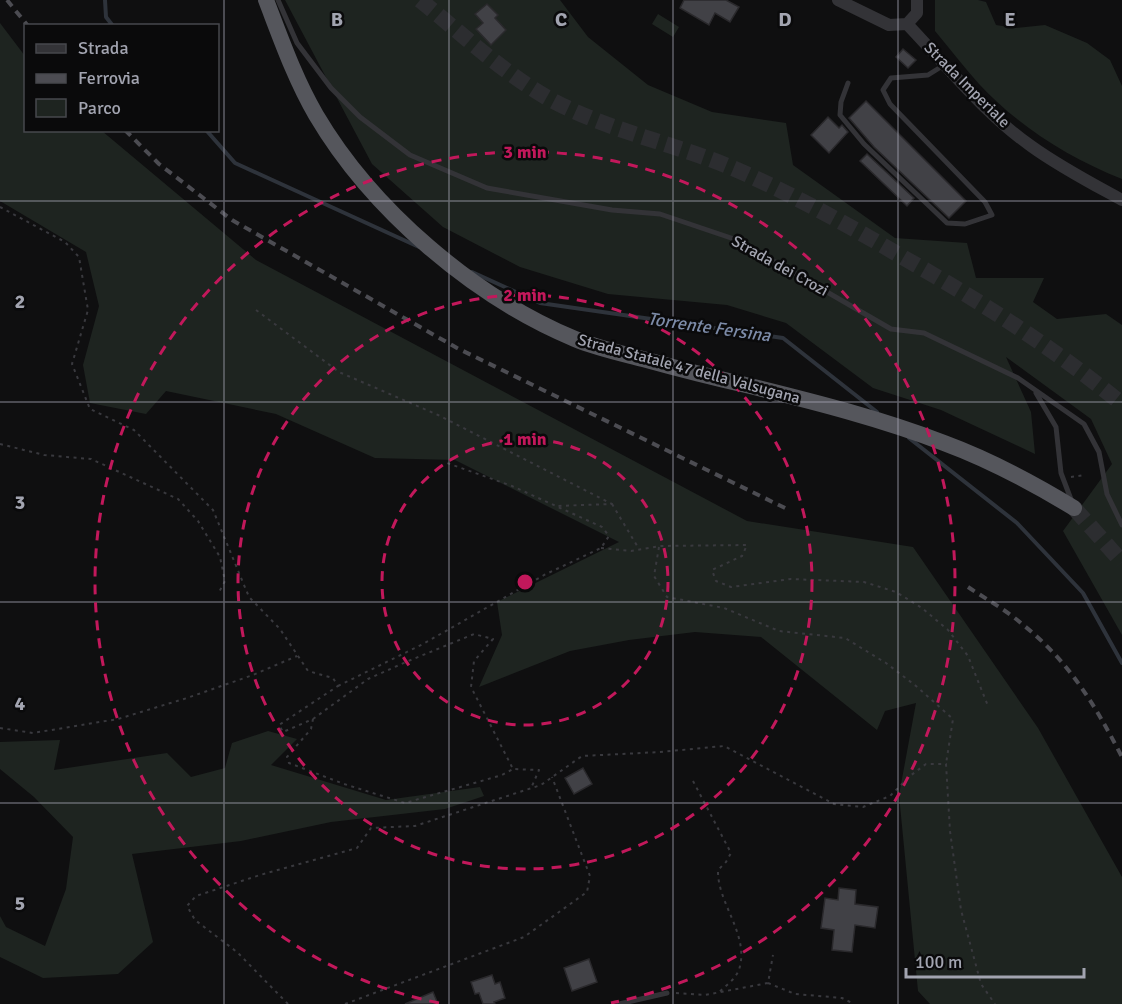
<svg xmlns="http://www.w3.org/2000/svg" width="1122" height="1004" font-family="Signika,sans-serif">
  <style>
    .green { fill: #1e2420 }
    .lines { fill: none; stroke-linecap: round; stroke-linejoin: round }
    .stream { stroke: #2e333b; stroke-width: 4 }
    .building { fill: #414146; stroke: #2a292c; stroke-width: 1.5 }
    .trunk-tunnel { stroke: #2c2d30; stroke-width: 16; stroke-dasharray: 16 8; stroke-linecap: butt }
    .path { stroke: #39393e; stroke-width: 2; stroke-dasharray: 3 4.5; stroke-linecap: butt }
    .service { stroke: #333337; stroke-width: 5 }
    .tertiary { stroke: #333337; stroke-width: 12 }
    .trunk { stroke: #55565c; stroke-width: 16 }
    .rail { stroke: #4c4c52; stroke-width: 4; stroke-dasharray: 8 6; stroke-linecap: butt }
    .grid { fill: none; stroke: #a2a4b0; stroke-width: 1.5; stroke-opacity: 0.55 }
    .ring { fill: none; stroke: #c2185b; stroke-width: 3; stroke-dasharray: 10 8 }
    .labels { text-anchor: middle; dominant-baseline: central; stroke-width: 5; stroke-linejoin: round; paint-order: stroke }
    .street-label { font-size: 16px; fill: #a2a4b0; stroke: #0a0a0b }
    .water-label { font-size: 18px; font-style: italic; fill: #7c8ba8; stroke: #0a0a0b }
    .grid-label { font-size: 20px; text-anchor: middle; font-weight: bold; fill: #a2a4b0; stroke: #0a0a0b; stroke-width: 5; stroke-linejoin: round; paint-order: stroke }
    .centre { fill: #c2185b; stroke: #0a0a0b; stroke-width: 3 }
    .ring-label { font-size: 18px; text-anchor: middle; font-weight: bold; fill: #c2185b; stroke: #0a0a0b; stroke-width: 5; stroke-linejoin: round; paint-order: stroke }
  </style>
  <rect width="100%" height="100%" fill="#0f0f10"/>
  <path class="green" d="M285 0H560L588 37 648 85 712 112 786 123 793 165 895 238 967 243 976 278H1044L1033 302 1057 319 1106 314 1122 325V635L1063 531 1112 464 1091 419 1006 357 1031 412 1035 454 941 410 873 388 786 323 727 305 608 294 520 267 443 227 372 164Z
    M935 0H978L986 2 996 25 1015 28 1045 25 1087 43 1110 60 1122 86V179C1069 158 1018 126 979 84 964 67 949 48 935 31Z
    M658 14 679 27 673 37 652 24Z
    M0 23 25 56 26 130 102 131 256 260 747 521 913 547 1038 728 1122 877V1004H930L918 991 899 795 916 703 885 711 877 730 761 637 695 632 629 640 570 651 479 687 502 635 497 602 619 542 455 460 375 458 276 414 166 391 146 414 90 403 83 365 99 306 86 252 0 201Z
    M268 731 297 739 271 765 386 800 480 787 484 796 445 809 331 822 241 841 132 854 153 942 118 974 43 978 0 957V916L6 927 45 946 66 889 73 837 34 797 0 769V742L60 740 54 770 167 753 191 777 225 768 232 743Z"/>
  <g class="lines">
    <path class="stream" d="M105 0 106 17 113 26
      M206 130 235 163 419 247
      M472 272 540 303 783 338 877 412
      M909 438 1017 523 1083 593 1122 663"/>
  </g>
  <path class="building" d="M684 0H726L739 7 730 22 715 13 709 25 680 8Z
    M487 4 498 15 495 18 506 30 491 45 476 29 483 23 475 14Z
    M903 49 916 60 908 68 896 57Z
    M866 101 966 201 949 218 874 147 849 118Z
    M828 117 839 128 842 125 848 132 829 153 811 135Z
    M867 154 914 198 907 206 860 161Z
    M583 768 592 784 574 794 565 778Z
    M839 888 856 890 855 904 878 907 875 928 855 925 852 952 832 950 834 930 821 928 825 898 838 900Z
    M589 959 597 982 572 991 564 968Z
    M492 975 495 984 500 982 505 998 494 1002 495 1004H483L479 993 475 994 471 982Z
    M433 992 438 1004H405Z"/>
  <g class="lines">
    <path class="trunk-tunnel" d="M420 0C461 33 501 71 546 97 608 132 680 144 744 173 799 198 852 227 904 258 980 301 1054 348 1122 404
      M1074 508 1122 562"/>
    <path class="path" d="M0 207 65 242 79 257 88 310 72 364 90 409 134 430 213 510 249 597 280 629 308 671 333 678 338 686 279 725 283 732 313 719 311 729 287 757 289 763 344 784 405 803 502 775 513 769
      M256 310 339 372 438 415 612 504 556 506
      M0 444 44 455 91 459 178 499 198 521 220 557 225 581 218 594
      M1071 477 1085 475
      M612 504 639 549
      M659 547 654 576 667 597 724 608 779 631 845 638 886 663 916 686 953 719 946 764
      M601 548 631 551 660 546 747 545 742 556 712 570 716 581 731 587 791 579 864 582 896 592 922 608 948 630 968 656 988 706
      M338 686 423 644 544 575 601 548 609 536 602 527 512 486 447 463
      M313 719 368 679 406 662 474 634 493 639 474 661 471 687 513 769 539 770 532 786
      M0 728 33 733 118 719 187 698 253 675 297 656
      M693 781 731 853 726 862 718 870C717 902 748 933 740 966 738 977 727 985 719 992
      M768 983 795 994 842 998 854 1004
      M676 993 705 995 768 983 773 955
      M288 1004 237 952 195 920 187 906 196 896 260 875 357 848 371 828 415 826 541 785 582 756 660 752 724 746 834 804 863 807 890 796 910 776 926 764H946L950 831 961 910 981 984 995 1004
      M345 1004 524 937 587 892 590 876 552 777"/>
    <path class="service" d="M278 0 297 43 331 88 360 117 410 155 487 188 612 210 660 214 737 240 891 329 924 333 1018 378 1084 424 1099 452 1107 494 1122 525
      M848 83 841 102 840 115 864 144 947 223 965 224 992 215 985 202 890 104 883 90 891 78 928 75 944 65
      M1036 393 1056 427 1061 473 1072 502
      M619 1004 667 993"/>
    <path class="tertiary" d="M838 0 889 25 907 24
      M907 24C947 66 984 113 1031 146 1060 167 1091 183 1122 200
      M907 24 917 13V0"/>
    <path class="trunk" d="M266 0C281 39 295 79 316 115 372 210 474 297 575 339 597 348 620 353 643 359 679 369 715 378 750 386 815 402 882 419 944 443 990 460 1033 483 1074 508"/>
    <path class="rail" d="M7 0 28 26
      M125 130 159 164 232 220 457 348 787 509
      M968 587C986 599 1006 610 1022 624 1069 661 1095 705 1122 757"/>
  </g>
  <path class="grid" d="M224 0V1004M449 0V1004M673 0V1004M898 0V1004M0 201H1122M0 402H1122M0 602H1122M0 803H1122"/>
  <g class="ring">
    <circle cx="525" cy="582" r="143"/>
    <circle cx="525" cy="582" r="287"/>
    <path d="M439 1003A430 430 0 1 1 611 1003"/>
  </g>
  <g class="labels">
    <g class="street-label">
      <text transform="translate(967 85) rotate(45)">Strada Imperiale</text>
      <text transform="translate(780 266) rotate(29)">Strada dei Crozi</text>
      <text transform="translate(689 369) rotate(15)">Strada Statale 47 della Valsugana</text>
    </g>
    <g class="water-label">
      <text transform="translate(709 327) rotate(8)">Torrente Fersina</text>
    </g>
  </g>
  <g class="grid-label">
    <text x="337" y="26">B</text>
    <text x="561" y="26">C</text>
    <text x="785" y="26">D</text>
    <text x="1010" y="26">E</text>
    <text x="20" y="308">2</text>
    <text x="20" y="509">3</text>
    <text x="20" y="710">4</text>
    <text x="20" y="910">5</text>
  </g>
  <circle cx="525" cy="582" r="9" class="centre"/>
  <g class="ring-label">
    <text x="525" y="158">3 min</text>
    <text x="525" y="301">2 min</text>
    <text x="525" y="445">1 min</text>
  </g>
  <rect x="24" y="24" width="195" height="108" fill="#0a0a0b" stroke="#47484d" stroke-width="1.5"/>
  <rect x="36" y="44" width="30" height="9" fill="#333337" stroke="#47484d" stroke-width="1.5"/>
  <text x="78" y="54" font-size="18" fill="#a2a4b0">Strada</text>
  <rect x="36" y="74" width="30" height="9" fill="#4c4c52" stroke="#47484d" stroke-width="1.5"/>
  <text x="78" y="84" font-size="18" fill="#a2a4b0">Ferrovia</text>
  <rect x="36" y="99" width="30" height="18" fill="#1e2420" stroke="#47484d" stroke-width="1.5"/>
  <text x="78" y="114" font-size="18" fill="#a2a4b0">Parco</text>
  <path d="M906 968v9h178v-9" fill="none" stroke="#a2a4b0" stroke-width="3"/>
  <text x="915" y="968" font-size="18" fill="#a2a4b0" stroke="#0a0a0b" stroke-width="4.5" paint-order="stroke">100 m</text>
</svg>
